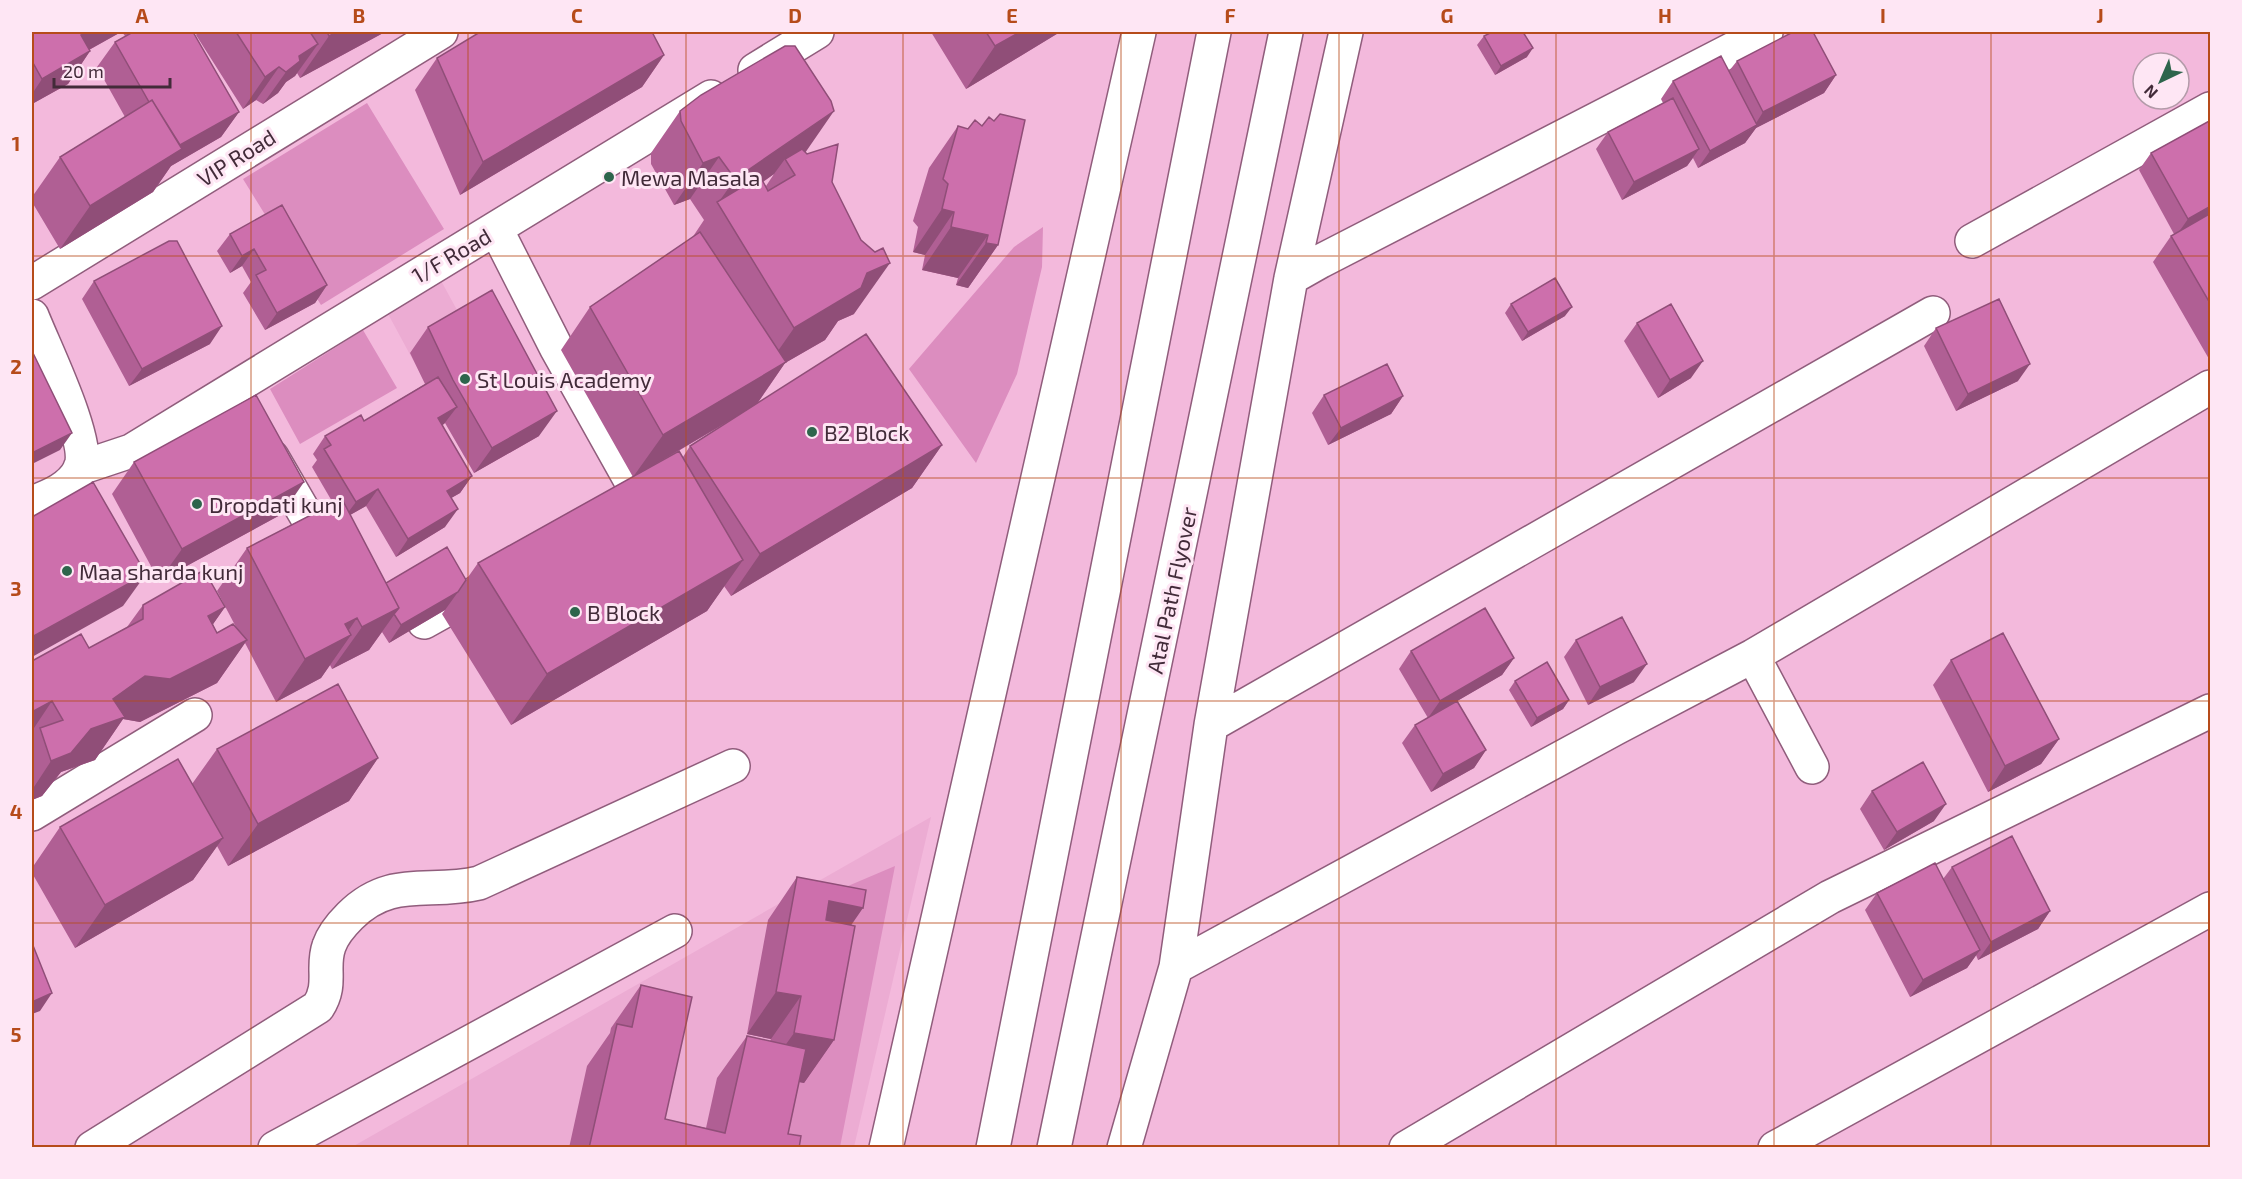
<svg xmlns="http://www.w3.org/2000/svg" width="2242" height="1179" font-family="'Exo 2',sans-serif">
  <style>
    .built { fill: #ecacd3 }
    .green { fill: #dc8dbf }
    .lines { fill: none; stroke-linecap: round; stroke-linejoin: round }
    .minor-casing { stroke: #905d7c; stroke-width: 36 }
    .major-casing { stroke: #905d7c; stroke-width: 36 }
    .minor { stroke: #fff; stroke-width: 33 }
    .major { stroke: #fff; stroke-width: 33 }
    .wall { fill: #b05f94; fill-rule: evenodd }
    .shaded-wall { fill: #904e78 }
    .building { fill: #cd6fac; stroke: #904e78; stroke-width: 1.5 }
    .grid { fill: none; stroke: #b64b1a; stroke-width: 1.5; stroke-opacity: 0.55 }
    .poi-dot { fill: #2e654c; stroke: #fee6f4; stroke-width: 2 }
    .labels { text-anchor: middle; dominant-baseline: central; stroke-width: 6; stroke-linejoin: round; paint-order: stroke }
    .street-label { font-size: 22px; fill: #422b39; stroke: #fee6f4 }
    .poi-label { font-size: 22px; fill: #422b39; stroke: #fee6f4; text-anchor: start }
    .neatline { fill: none; stroke: #b64b1a; stroke-width: 2 }
    .grid-label { font-size: 20px; text-anchor: middle; font-weight: bold; fill: #b64b1a }
  </style>
  <rect width="100%" height="100%" fill="#f3b9dc"/>
  <path class="built" d="M439 277 463 321 539 436 474 473 387 312Z
    M931 817 854 1147H352Z"/>
  <path class="green" d="M367 103 444 229 321 305 243 179Z
    M1043 227 1042 267 1017 374 976 463 909 369 1014 247Z
    M363 330 397 388 300 444 270 389Z
    M895 866 840 1147H764V1075L804 1082 836 932 768 920Z"/>
  <g class="lines">
    <defs>
      <path id="minor" d="M755 70 817 32
        M496 229 557 349 641 499
        M1972 241 2210 109
        M1291 278 1321 261 1766 32
        M32 283 441 32
        M32 316C43 345 92 443 80 469 71 488 50 496 32 503
        M272 457 329 555
        M80 468 131 451 711 97
        M424 622 485 588
        M1753 656 1812 767
        M1211 725 1933 313
        M32 814 195 715
        M1176 967 1616 728 1753 656 2210 387
        M92 1148 318 1007C333 984 321 968 329 946 333 934 341 925 350 916 391 875 429 895 479 883L733 766
        M275 1148 675 931
        M886 1148 1139 32
        M1124 1148 1176 967 1211 725 1291 278 1346 32
        M1406 1148 1830 897 2210 711
        M1775 1148 2210 909"/>
      <path id="major" d="M993 1148 1214 32
        M1054 1148 1286 32"/>
    </defs>
    <use href="#minor" class="minor-casing"/>
    <use href="#major" class="major-casing"/>
    <use href="#minor" class="minor"/>
    <use href="#major" class="major"/>
  </g>
  <path class="wall" d="M32 32H121L89 50 90 51 68 84 32 104Z
    M122 32H193L239 112 221 137 171 166 153 192 60 249 32 202V197L60 157 125 117 97 67 115 42 125 36Z
    M198 32H385L300 78 297 73 295 76 286 82 278 93 263 104 256 100 243 109 196 35Z
    M931 32H1060L966 89Z
    M1484 36 1527 57 1495 75 1477 45Z
    M664 55 642 87 460 195 415 90 437 58Z
    M1737 61 1836 75 1824 93 1756 128 1745 143 1698 168 1693 158 1687 166 1622 200 1596 149 1608 132 1663 103 1661 99 1673 81 1729 71Z
    M680 111 805 152 832 182 854 314 838 321 825 340 785 363 757 404 942 445 912 488 731 596 724 586 707 611 511 725 442 614 445 610 389 643 382 632 369 650 332 669 330 665 321 678 276 702 245 643 217 683 140 722 123 719 95 760 61 772 42 796 32 800V661L89 648 127 627 143 605 225 607 213 624 217 633 237 629 217 591 247 548 333 503 312 467 317 460 313 454 325 436 364 421 425 384 410 353 428 327 539 436 474 473 445 423 442 425 472 476 460 493 451 498 445 527 396 557 366 506 350 515 386 583 466 580 478 563 633 477 561 350 590 307 692 238 704 220 690 199 674 205 651 164V153ZM774 174 766 186 763 182ZM746 411 690 446 683 457 658 463Z
    M2211 120V358L2209 359 2153 262 2171 236 2174 234 2139 170 2151 153Z
    M958 126 998 245 968 288 956 285 958 278 922 270 925 255 913 252 918 227 913 221 929 168Z
    M230 234 327 285 315 303 265 330 243 293 251 282 242 266 230 273 217 251Z
    M94 281 210 344 129 386 82 299Z
    M1511 304 1565 316 1522 341 1505 313Z
    M1637 323 1691 378 1658 398 1624 341Z
    M1936 328 2018 381 1956 411 1924 346Z
    M1324 395 1403 396 1391 414 1328 445 1312 413Z
    M134 462 282 514 159 581 112 494Z
    M1576 640 1634 682 1588 705 1564 657Z
    M1411 651 1514 658 1502 675 1457 701 1486 750 1474 768 1431 792 1402 743 1415 725 1428 718 1399 669Z
    M1951 660 2059 739 2041 764 1988 792 1933 685Z
    M1515 681 1569 700 1563 709 1531 727 1509 690Z
    M217 749 378 758 349 801 228 866 217 846 193 880 75 948 32 873V868L60 827 192 784Z
    M1872 791 1934 821 1884 850 1860 809Z
    M1952 867 2050 911 2038 929 1978 960 1976 955 1967 968 1910 997 1865 910 1877 893 1943 879Z
    M797 877 851 925 834 1040 804 1083 799 1082 788 1134 799 1148H569L587 1066 610 1033 611 1028 641 985 665 1119 706 1128 717 1078 747 1036 770 1041 771 1039 747 1034 768 920Z"/>
  <path class="shaded-wall" d="M87 32H121L58 67 81 35Z
    M337 32H385L300 78 329 36Z
    M1020 32H1060L966 89 995 46Z
    M318 44 295 76 286 82 278 93 263 104 286 72 299 56Z
    M1533 48 1527 57 1495 75 1501 66Z
    M90 51 68 84 32 104V94L42 79Z
    M664 55 642 87 460 195 483 162Z
    M279 67 256 100 243 109 265 77Z
    M1836 75 1824 93 1756 128 1745 143 1698 168 1710 151 1753 128 1763 112Z
    M834 111 805 153 785 159 774 174 722 210 718 203 735 179Z
    M239 112 221 137 171 166 153 192 60 249 90 206 175 148Z
    M1699 149 1687 166 1622 200 1634 182Z
    M719 157 690 199 674 205 703 163Z
    M2211 206V217L2176 236 2188 219Z
    M942 209 954 212 925 255 913 252Z
    M951 227 988 235 958 278 922 270Z
    M986 243 998 245 968 288 956 285Z
    M254 249 242 266 230 273 242 256Z
    M890 263 854 314 838 321 825 340 785 363 756 405 633 477 663 435 759 378 794 328 867 273Z
    M327 285 315 303 265 330 277 313Z
    M1572 307 1565 316 1522 341 1528 332Z
    M222 326 210 344 129 386 142 369Z
    M1703 361 1691 378 1658 398 1670 380Z
    M2030 364 2018 381 1956 411 1968 394Z
    M1403 396 1391 414 1328 445 1341 428Z
    M457 407 444 424 426 436 438 418Z
    M557 411 539 436 474 473 492 448Z
    M72 433 60 450 32 464V453Z
    M942 445 912 488 731 596 760 554Z
    M472 476 460 493 434 508 447 491Z
    M304 482 282 514 159 581 182 549Z
    M378 489 366 506 343 519 356 502Z
    M458 509 445 527 396 557 408 539Z
    M743 560 707 611 511 725 547 674Z
    M146 574 123 606 32 657V637Z
    M458 592 445 610 389 643 401 625Z
    M225 607 195 650 208 616Z
    M399 608 369 650 332 669 362 627Z
    M357 618 342 640 351 635 321 678 276 702 305 659 345 624Z
    M247 640 217 683 140 722 123 719 95 760 61 772 42 796 32 800V790L51 761 113 699 145 676Z
    M1514 658 1502 675 1428 718 1440 701Z
    M1647 664 1634 682 1588 705 1600 687Z
    M1569 700 1563 709 1531 727 1537 718Z
    M52 701 32 731V712Z
    M2059 739 2041 764 1988 792 2005 766Z
    M1486 750 1474 768 1431 792 1443 774Z
    M378 758 349 801 228 866 258 824Z
    M1946 804 1934 821 1884 850 1897 832Z
    M223 838 193 880 75 948 105 905Z
    M829 901 863 908 834 950 799 944Z
    M2050 911 2038 929 1978 960 1991 942Z
    M1980 950 1967 968 1910 997 1923 980Z
    M776 992 801 996 771 1039 747 1034Z
    M52 993 40 1011 32 1014V1002Z
    M794 1033 834 1040 804 1083 764 1075Z"/>
  <path class="building" d="M32 32H87L81 35 90 51 42 79 32 61Z
    M133 32H193L239 112 180 145 152 100 149 102 115 42Z
    M236 32H310L318 44 299 56 300 61 286 72 279 67 265 77Z
    M327 32H337L329 36Z
    M480 32H652L664 55 483 162 437 58Z
    M986 32H1020L995 46Z
    M1492 32H1523L1533 48 1501 66 1484 36Z
    M1793 32H1813L1836 75 1763 112 1737 61Z
    M785 46H795L831 101 834 111 735 179 719 157 703 163 681 121 680 111 701 95Z
    M1721 56 1757 125 1710 151 1673 81Z
    M1673 98 1699 149 1634 182 1608 132Z
    M152 100 182 149 90 206 60 157Z
    M1000 114 1025 120 998 245 986 243 988 235 951 227 954 212 942 209 948 184 943 179 958 126 968 129 975 120 982 126 989 117 994 121Z
    M2211 120V206L2188 219 2151 153Z
    M838 144 832 182 861 240 875 252 883 248 890 263 867 273 861 288 794 328 717 202 760 176 768 191 795 175 785 159 802 149 807 154Z
    M282 205 327 285 277 313 256 275 266 270 254 249 242 256 230 234Z
    M2211 213V305L2171 236Z
    M700 232 786 362 663 435 590 307Z
    M169 241H177L222 326 142 369 94 281Z
    M1555 278 1572 307 1528 332 1511 304Z
    M492 290 557 411 492 448 453 380 428 327Z
    M1999 299 2030 364 1968 394 1936 328Z
    M1671 304 1703 361 1670 380 1637 323Z
    M866 334 942 445 760 554 690 446Z
    M32 351 72 433 32 453Z
    M1387 364 1403 396 1341 428 1324 395Z
    M438 377 457 407 438 418 472 476 447 491 458 509 408 539 378 489 356 502 324 449 331 445 325 436 361 415 364 421Z
    M256 395 304 482 182 549 134 462Z
    M679 451 743 560 547 674 478 563Z
    M93 482 146 574 32 637V517Z
    M342 499 399 608 362 627 357 618 345 624 351 635 305 659 247 548Z
    M447 547 466 580 458 592 401 625 394 614 399 608 386 583Z
    M204 570 225 607 208 616 217 633 233 624 247 640 170 679 145 676 113 699 125 717 91 729 71 753 51 761 40 728 63 720 52 701 32 712V661L81 634 89 648 143 619V605Z
    M1485 608 1514 658 1440 701 1411 651Z
    M1622 617 1647 664 1600 687 1576 640Z
    M2003 633 2059 739 2005 766 1951 660Z
    M1547 662 1569 700 1537 718 1515 681Z
    M338 684 378 758 258 824 217 749Z
    M1457 701 1486 750 1443 774 1415 725Z
    M178 759 223 838 105 905 60 827Z
    M1923 762 1946 804 1897 832 1872 791Z
    M2012 836 2050 911 1991 942 1952 867Z
    M1935 863 1980 950 1923 980 1877 893Z
    M797 877 866 890 863 908 829 901 826 920 855 926 834 1040 794 1033 801 996 776 992Z
    M32 943 52 993 32 1002Z
    M641 985 692 997 665 1119 725 1133 747 1036 806 1049 788 1134 801 1136 799 1148H589L617 1024 632 1027Z"/>
  <path class="grid" d="M251 32V1148M468 32V1148M686 32V1148M903 32V1148M1121 32V1148M1339 32V1148M1556 32V1148M1774 32V1148M1991 32V1148M32 256H2210M32 478H2210M32 701H2210M32 923H2210"/>
  <g class="poi-dot">
    <circle cx="609" cy="177" r="6"/>
    <circle cx="465" cy="379" r="6"/>
    <circle cx="812" cy="432" r="6"/>
    <circle cx="197" cy="504" r="6"/>
    <circle cx="67" cy="571" r="6"/>
    <circle cx="575" cy="612" r="6"/>
  </g>
  <g class="labels">
    <g class="street-label">
      <text transform="translate(236 157) rotate(-32)">VIP Road</text>
      <text transform="translate(451 255) rotate(-30)">1/F Road</text>
      <text transform="translate(1171 590) rotate(-78)">Atal Path Flyover</text>
    </g>
    <g class="poi-label">
      <text x="621" y="177">Mewa Masala</text>
      <text x="477" y="379">St Louis Academy</text>
      <text x="824" y="432">B2 Block</text>
      <text x="209" y="504">Dropdati kunj</text>
      <text x="79" y="571">Maa sharda kunj</text>
      <text x="587" y="612">B Block</text>
    </g>
  </g>
  <rect width="2242" height="1179" fill="none" stroke="#fee6f4" stroke-width="66"/>
  <g transform="translate(2161 81) rotate(224)"><circle r="28" fill="#fee6f4" stroke="#b39ba9" stroke-width="1.5"/>
  <path d="M0-4.5L10 22L0 15L-10 22Z" fill="#2e654c"/>
  <text y="-9" font-size="16" font-weight="bold" text-anchor="middle" fill="#422b39">N</text>
  </g>
  <path d="M54 78v9h116v-9" fill="none" stroke="#422b39" stroke-width="3"/>
  <text x="63" y="78" font-size="18" fill="#422b39" stroke="#fee6f4" stroke-width="4.5" paint-order="stroke">20 m</text>
  <rect x="33" y="33" width="2176" height="1113" class="neatline"/>
  <g class="grid-label">
    <text x="142" y="23">A</text>
    <text x="359" y="23">B</text>
    <text x="577" y="23">C</text>
    <text x="795" y="23">D</text>
    <text x="1012" y="23">E</text>
    <text x="1230" y="23">F</text>
    <text x="1447" y="23">G</text>
    <text x="1665" y="23">H</text>
    <text x="1883" y="23">I</text>
    <text x="2100" y="23">J</text>
    <text x="16" y="151">1</text>
    <text x="16" y="374">2</text>
    <text x="16" y="596">3</text>
    <text x="16" y="819">4</text>
    <text x="16" y="1042">5</text>
  </g>
</svg>
